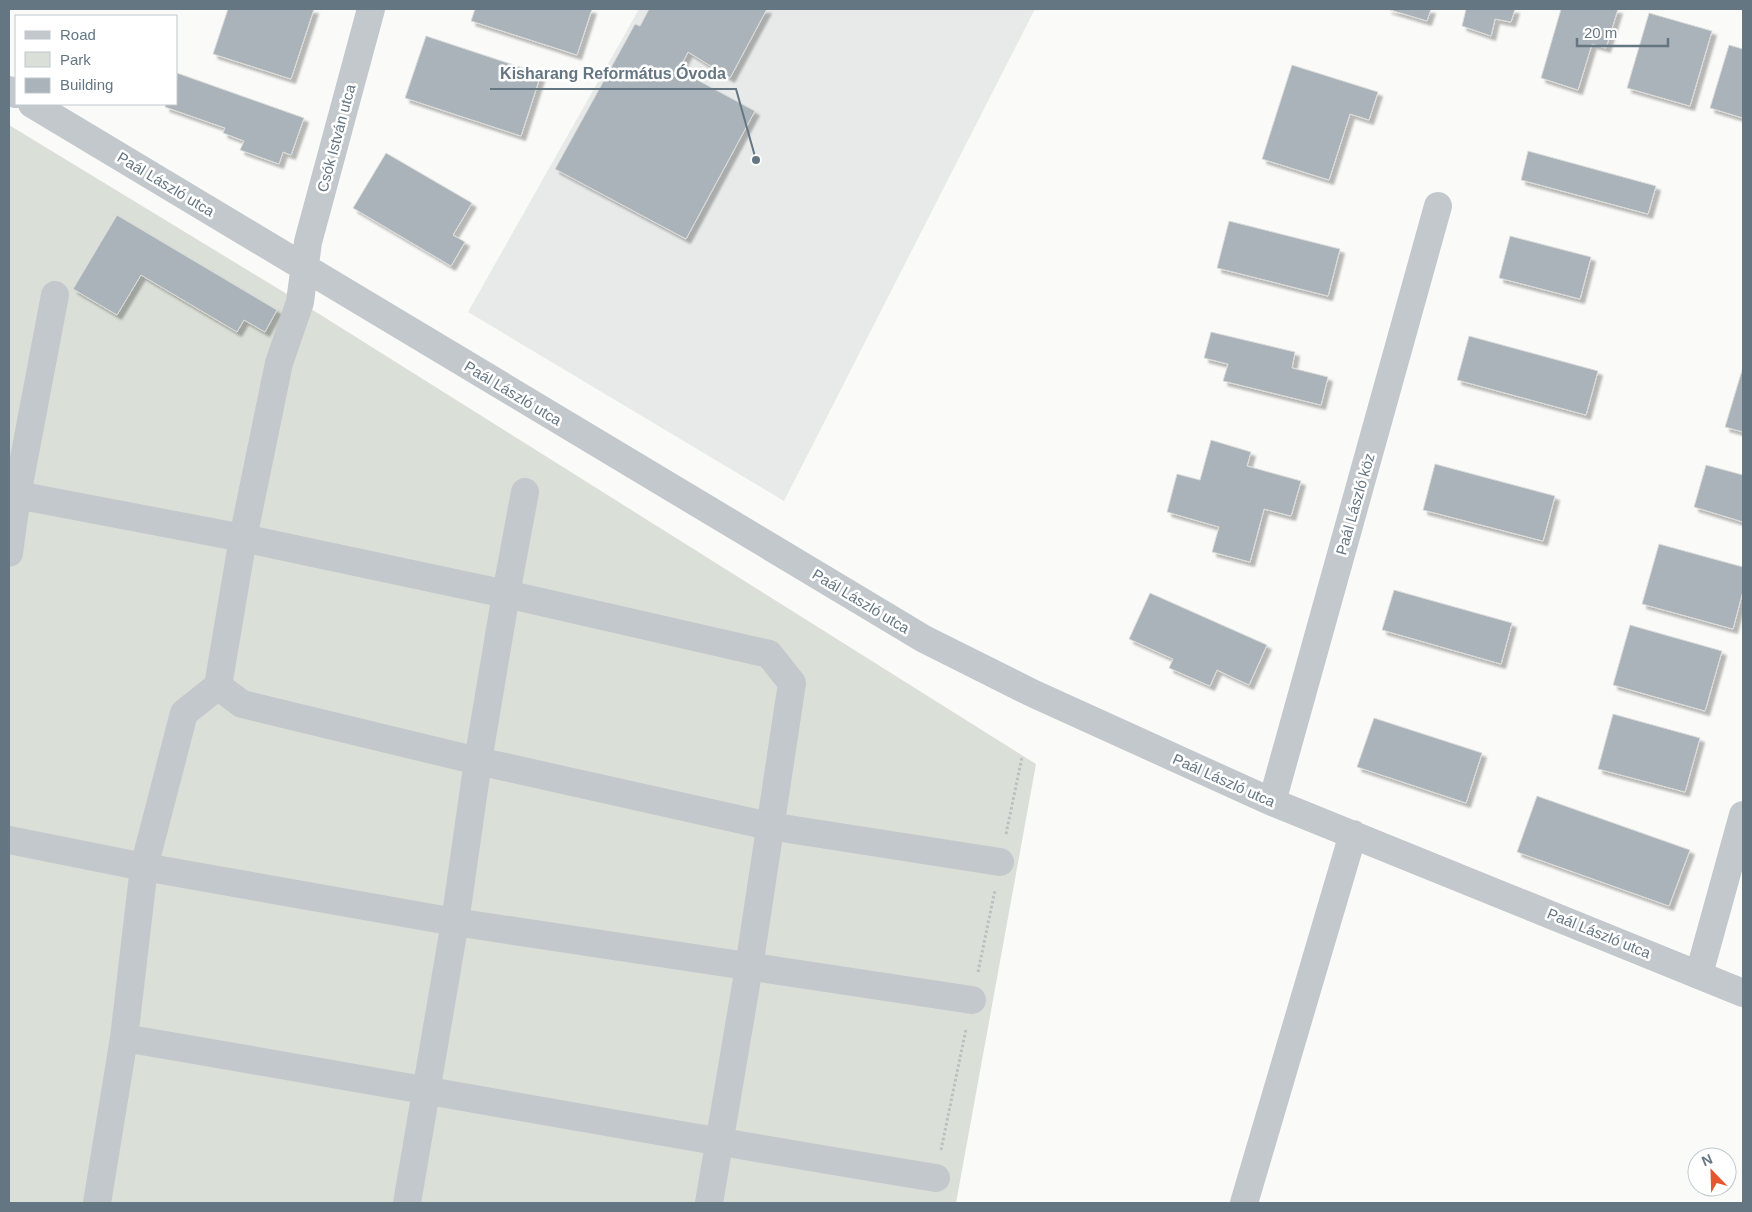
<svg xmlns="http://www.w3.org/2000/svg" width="1752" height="1212" font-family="Helvetica,sans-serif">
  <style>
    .built { fill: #e8e9e9 }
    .green { fill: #dadfd7 }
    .building { fill: #aab3b9; stroke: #dcdcda; filter: url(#shadow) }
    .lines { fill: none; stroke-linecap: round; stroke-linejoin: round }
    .path { stroke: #bbbfc2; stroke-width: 3; stroke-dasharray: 2.5 2.5; stroke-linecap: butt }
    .minor { stroke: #c3c8cc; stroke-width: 28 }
    .labels { text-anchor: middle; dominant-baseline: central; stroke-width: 5; stroke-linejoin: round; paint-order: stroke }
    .street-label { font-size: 15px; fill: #657683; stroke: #fff }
    .leader { fill: none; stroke: #657683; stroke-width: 2 }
    .callout-dot { fill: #657683; stroke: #fff; stroke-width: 2 }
    .callout-label { font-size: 16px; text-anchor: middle; font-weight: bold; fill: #657683; stroke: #fff; stroke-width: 5; stroke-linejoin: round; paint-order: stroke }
  </style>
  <defs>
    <filter id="shadow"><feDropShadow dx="4.5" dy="4.5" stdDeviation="1" flood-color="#0004"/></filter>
  </defs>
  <rect width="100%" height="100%" fill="#fafaf8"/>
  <path class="built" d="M639 9H1035L784 501 468 312Z"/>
  <path class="green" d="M9 125 300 302 1036 764 956 1203H9Z"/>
  <path class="building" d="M228 9H314L291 79 213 54Z
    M475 9H592L577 55 471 21Z
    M649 9H767L730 78 688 52 679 70 755 111 686 239 555 169 635 24 640 26Z
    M1387 9H1431L1427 21Z
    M1466 9H1515L1511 22 1495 19 1491 36 1462 26Z
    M1561 9H1618L1606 48 1592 44 1578 90 1541 78Z
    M1649 13 1712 31 1690 106 1627 88Z
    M426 36 541 74 521 136 405 98Z
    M1729 45 1743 49V118L1710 108Z
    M1292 65 1378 92 1369 120 1350 114 1329 180 1262 159Z
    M177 73 304 118 291 155 283 152 279 164 240 150 244 141 223 133 225 128 165 107 166 104H176Z
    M1528 151 1656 186 1648 214 1521 180Z
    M386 153 472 203 453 235 465 242 451 266 353 208Z
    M117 215 277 310 265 332 244 320 237 332 141 275 117 315 73 289Z
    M1229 221 1340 249 1328 296 1217 268Z
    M1510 236 1591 257 1580 299 1499 278Z
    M1211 332 1295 352 1292 368 1328 377 1321 405 1223 381 1228 364 1204 358Z
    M1469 336 1598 371 1586 415 1457 380Z
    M1743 367V432L1725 427Z
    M1211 440 1251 452 1247 466 1301 481 1291 516 1264 509 1250 562 1212 552 1219 527 1167 512 1177 474 1200 480Z
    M1435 464 1555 496 1543 541 1423 510Z
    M1706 465 1743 475V522L1694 507Z
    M1659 544 1743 567V591L1733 629 1642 604Z
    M1394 590 1512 623 1501 664 1382 630Z
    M1150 593 1267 645 1249 685 1217 670 1210 686 1169 668 1173 659 1129 639Z
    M1630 625 1722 651 1705 711 1613 685Z
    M1613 714 1700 738 1685 792 1598 769Z
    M1374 718 1482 753 1466 803 1357 767Z
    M1537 796 1690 850 1669 906 1517 852Z"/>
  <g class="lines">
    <path class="path" d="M1006 834 1022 757
      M978 972 995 890
      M941 1150 966 1029"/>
    <path class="minor" d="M9 90 16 94
      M32 104 924 639 1032 693 1272 802 1743 993
      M17 495 243 538 506 594 769 654 792 683 749 967 709 1203
      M9 553 17 495 55 295
      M218 686 242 704 478 761 769 826 1000 862
      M1272 802 1438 206
      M9 840 144 867 455 922 972 1000
      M1699 974 1743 815
      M124 1038C395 1084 665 1134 936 1178
      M97 1203 124 1038 144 867 184 713 218 686 243 538 279 363 300 302 308 242 371 9
      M407 1203 455 922 478 761 506 594 525 492
      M1244 1203 1353 834"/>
  </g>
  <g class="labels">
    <g class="street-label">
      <text transform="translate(336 138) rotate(-75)">Csók István utca</text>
      <text transform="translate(166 184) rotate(31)">Paál László utca</text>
      <text transform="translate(513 393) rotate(31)">Paál László utca</text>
      <text transform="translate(1355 504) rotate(-74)">Paál László köz</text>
      <text transform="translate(861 601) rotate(31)">Paál László utca</text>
      <text transform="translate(1224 780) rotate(24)">Paál László utca</text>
      <text transform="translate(1599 933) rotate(22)">Paál László utca</text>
    </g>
  </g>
  <path class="leader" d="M756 160L736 89H490"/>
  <circle class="callout-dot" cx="756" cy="160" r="5"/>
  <g class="callout-label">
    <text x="613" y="79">Kisharang Református Óvoda</text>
  </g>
  <rect width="1752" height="1212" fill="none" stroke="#657683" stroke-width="20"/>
  <rect x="15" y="15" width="162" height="90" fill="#ffffff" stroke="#c1c8cd"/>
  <rect x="25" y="31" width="25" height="8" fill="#c3c8cc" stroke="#c1c8cd"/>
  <text x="60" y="40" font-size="15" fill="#657683">Road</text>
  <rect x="25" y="52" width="25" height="15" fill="#dadfd7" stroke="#c1c8cd"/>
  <text x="60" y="65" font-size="15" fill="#657683">Park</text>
  <rect x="25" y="78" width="25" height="15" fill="#aab3b9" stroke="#c1c8cd"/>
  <text x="60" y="90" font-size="15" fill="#657683">Building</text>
  <g transform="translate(1712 1172) rotate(337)"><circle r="24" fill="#ffffff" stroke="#c1c8cd"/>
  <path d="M0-4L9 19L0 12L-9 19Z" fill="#e4572e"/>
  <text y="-8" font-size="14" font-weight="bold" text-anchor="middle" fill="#657683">N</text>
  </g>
  <path d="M1577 38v8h91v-8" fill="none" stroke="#657683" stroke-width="2.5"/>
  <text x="1584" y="38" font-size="15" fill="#657683" stroke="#ffffff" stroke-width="4" paint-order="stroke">20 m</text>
</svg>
